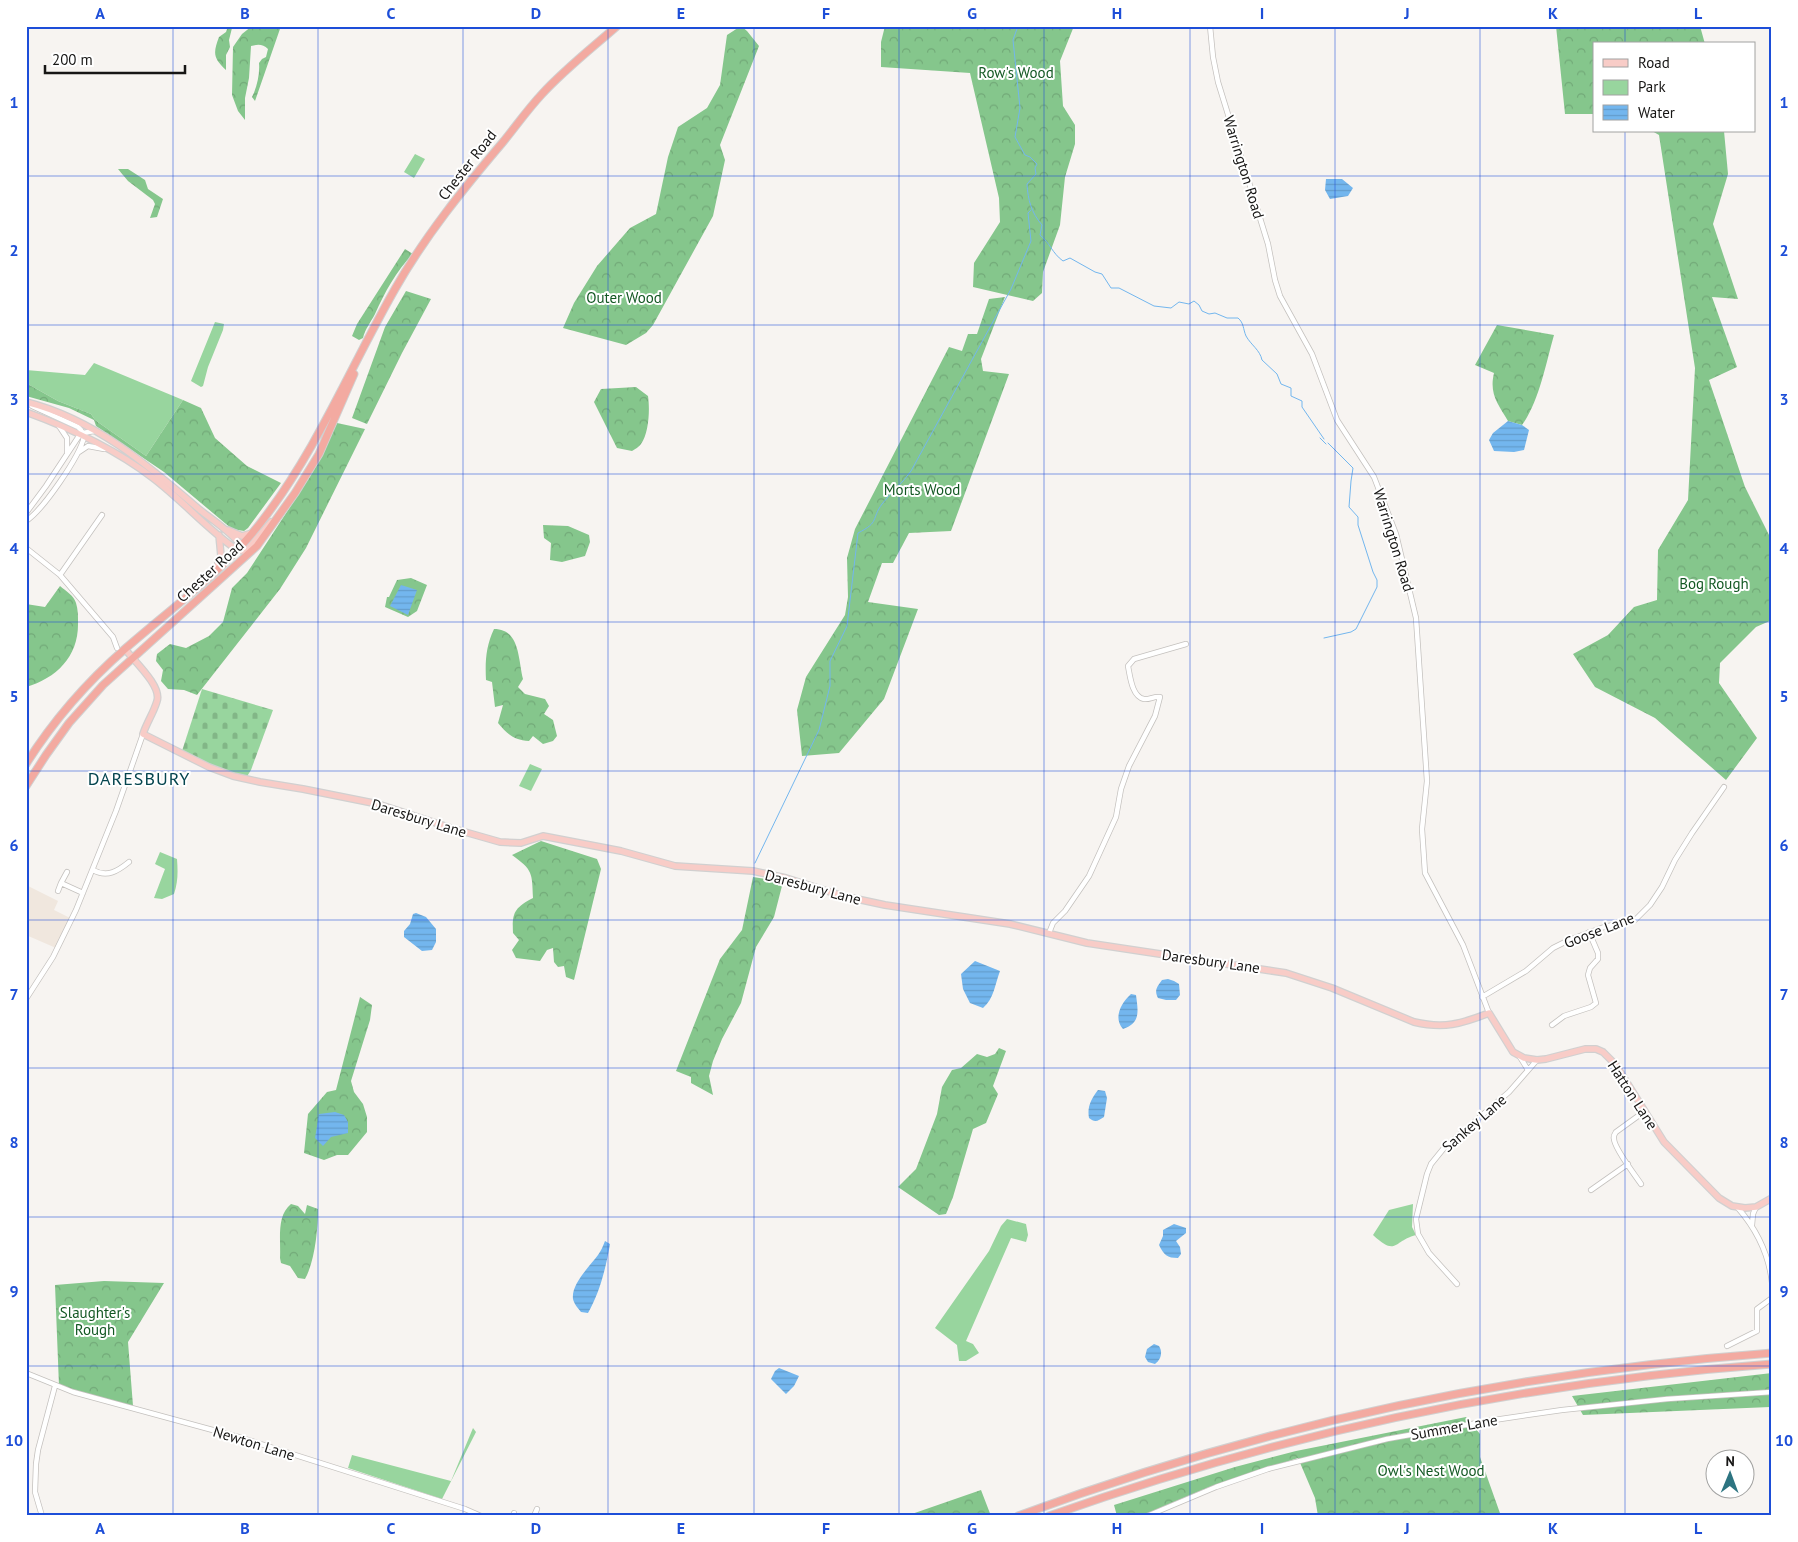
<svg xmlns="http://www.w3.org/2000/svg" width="1798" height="1542" font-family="'PT Sans',sans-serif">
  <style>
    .built { fill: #f0e7de }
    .green { fill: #98d59e }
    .forest { fill: url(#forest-crowns) }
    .cemetery { fill: url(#cemetery-stones) }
    .water { fill: url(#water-rules) }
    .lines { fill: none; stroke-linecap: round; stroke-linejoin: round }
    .stream { stroke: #73b6ee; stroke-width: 1 }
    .minor-casing { stroke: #c4c1be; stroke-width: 6 }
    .major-casing { stroke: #d1d0d0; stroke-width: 8 }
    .highway-casing { stroke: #d1d0d0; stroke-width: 9 }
    .minor { stroke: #fff; stroke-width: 4.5 }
    .major { stroke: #f8ccc7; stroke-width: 5.5 }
    .highway { stroke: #f3aaa1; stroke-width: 7 }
    .grid { fill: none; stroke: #1d4ed8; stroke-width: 1; stroke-opacity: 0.55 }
    .labels { text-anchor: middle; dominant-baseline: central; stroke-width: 4; stroke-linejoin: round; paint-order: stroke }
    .park-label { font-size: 15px; fill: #135823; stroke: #fff }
    .street-label { font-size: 15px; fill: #171615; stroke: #fff }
    .quarter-label { font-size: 18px; letter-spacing: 1px; fill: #05454e; stroke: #fff }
    .neatline { fill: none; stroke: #1d4ed8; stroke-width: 2 }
    .grid-label { font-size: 16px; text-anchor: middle; font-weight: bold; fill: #1d4ed8 }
  </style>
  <defs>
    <pattern id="forest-crowns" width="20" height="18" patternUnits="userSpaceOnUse" patternTransform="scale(1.25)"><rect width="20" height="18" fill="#85c68c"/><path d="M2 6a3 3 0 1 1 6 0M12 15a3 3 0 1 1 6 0" fill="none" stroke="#72a978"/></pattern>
    <pattern id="cemetery-stones" width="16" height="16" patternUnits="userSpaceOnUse" patternTransform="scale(1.25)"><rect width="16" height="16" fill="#98d59e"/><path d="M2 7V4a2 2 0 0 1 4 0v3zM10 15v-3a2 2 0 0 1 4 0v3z" fill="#82b687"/></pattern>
    <pattern id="water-rules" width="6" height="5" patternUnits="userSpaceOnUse" patternTransform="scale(1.25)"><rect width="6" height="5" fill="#73b6ee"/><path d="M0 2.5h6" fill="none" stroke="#639ccb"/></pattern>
  </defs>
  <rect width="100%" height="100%" fill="#f7f4f1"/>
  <path class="built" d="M26 885 58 901 54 910 70 918 56 948 26 935Z"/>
  <path class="green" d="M415 154 425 159 414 178 404 172Z
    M215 322 224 324 223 330 208 367 203 386 201 387 191 381Z
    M94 363 183 400 146 456 95 420 91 414 58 401 26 383V370L85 375Z
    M530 764 542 769 531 791 519 786Z
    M160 852 177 859C178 872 178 882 174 894L162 899 154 898 165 869 155 864Z
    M1413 1204 1412 1227 1416 1235C1393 1241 1397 1257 1373 1235L1389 1210Z
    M1007 1219 1026 1224 1028 1235 1026 1242 1011 1238 966 1341 973 1344 979 1353 966 1361H959L957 1345 935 1328 989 1251 1001 1226Z
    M473 1428 476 1432 442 1499 348 1468 352 1455 451 1481Z"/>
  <path class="forest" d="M228 26 232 28 229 40 230 47 226 55V70C213 58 213 53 219 37L226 32Z
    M252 26H281L255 101 252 97C257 87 260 74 259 63L262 59 266 57 268 49C263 44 258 44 251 46L249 78 245 98V120L238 111 232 95 233 47 242 34Z
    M741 26 747 31 759 46 720 145 725 160 713 216 653 325 646 333 626 345 563 328 574 303 597 266 630 228 656 214 668 157 678 127 707 108 720 85 727 35Z
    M885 26H1074L1060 61 1063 106 1075 125V144L1065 177 1060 225 1043 272 1042 293 1033 301 973 287 974 263 1000 222 999 198 970 73 881 67V42Z
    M1556 26H1700L1705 44H1594V114H1565Z
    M1652 131H1724L1728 174 1713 224 1738 299 1712 297 1737 367 1709 380 1745 487 1772 541V620L1756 627 1720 663 1719 683 1757 738 1726 780 1655 718 1595 687 1573 654 1608 635 1634 607 1657 600 1658 550 1688 500 1695 368 1659 135Z
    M118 169H128L145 180 148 189 163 199 157 217 150 218 155 204 153 200 128 181Z
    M405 249 413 254C396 271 385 292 375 314 371 322 365 329 363 338L359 340 352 336 357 324Z
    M406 291 431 299 402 353 367 424 352 418 385 327Z
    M1005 297 981 359 983 371 1009 374 951 531 909 533 893 563H882L868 602 918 609 884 699 839 753 802 756 797 710 806 677 845 615 848 597 847 558 855 529 949 347 962 351 968 334H977L989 299Z
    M1497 325 1554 335C1546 363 1539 402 1522 425L1508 421C1498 404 1489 394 1494 373L1475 365Z
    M26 383 58 401 91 414 95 420 146 456 183 400 201 408 215 438 247 466 281 483 248 528 244 531 232 529 164 472 96 426 94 420 69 408 26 396Z
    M636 387 648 396C650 409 649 433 641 444 639 447 635 449 632 451L617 448 594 402 601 389Z
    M337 423 365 429 306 548 280 589 197 695 184 690 168 689 161 681 163 670 156 661 157 654 170 644 186 648 209 636 223 622 232 588 247 573 309 478Z
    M543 525 568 526 589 535 590 542 585 556 562 562 550 560 551 543 544 538Z
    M411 578 427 585 417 611 408 617 385 607 387 597H389L397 580Z
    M60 586C66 591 74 596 76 603 78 609 78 616 78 622 79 656 57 678 26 687V604L45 607Z
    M494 629C520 629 518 659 523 679L518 687 525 694 545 699 549 706 544 714 553 720 557 736 553 741 543 744 533 736 529 741C514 740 507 734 498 723L503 705 495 707 492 682 486 680C485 661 486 646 494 629Z
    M541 841 597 859 601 869 574 980 566 977 564 966 558 967 554 962 553 948 547 950 540 961 516 958 512 950 519 940 513 933C512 913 514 908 533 898 532 873 533 870 512 855Z
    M753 877 783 882 774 917 756 947 741 1003 722 1039 713 1061 709 1076 713 1095 691 1083V1077L676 1071 720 959 742 930Z
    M360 997 372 1005 370 1020 351 1081 354 1092 363 1104 367 1117V1132L348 1155H337L324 1160 304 1153 308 1114 327 1092 336 1090Z
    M999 1048 1006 1051 993 1086 998 1094 986 1123 973 1129 953 1197 946 1214 939 1215 898 1187 916 1169 937 1114 942 1087 952 1070 961 1068 977 1054 987 1057 995 1054Z
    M291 1204 298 1206 305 1214 307 1205 318 1209C318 1229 315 1261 305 1279L298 1278 290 1266 281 1263 280 1258C281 1240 276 1216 291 1204Z
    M104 1281 164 1283 128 1342 133 1406 59 1386 55 1285Z
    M1772 1373 1770 1407 1583 1415 1572 1396Z
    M1466 1417 1480 1434V1457L1501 1516H1318L1315 1498 1298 1458 1207 1488 1141 1516H1117L1114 1505 1235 1467 1296 1451Z
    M981 1490 991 1516H906Z"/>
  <path class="cemetery" d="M202 689 273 710 251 770 246 778 206 763 182 751Z"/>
  <path class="water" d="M1326 179H1342L1353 188 1348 196 1330 199 1325 190Z
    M1508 421 1522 425 1529 430 1524 450 1514 452 1494 451 1489 440 1493 433Z
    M401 585 417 590 408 615 390 606Z
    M416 913 426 917 436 929V942L432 950 422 951 404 937V931L410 924 413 914Z
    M975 961 1000 971C995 984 994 999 983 1008L970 1003 963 989 961 974Z
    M1168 979 1174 981 1179 984 1180 995 1176 1000H1166L1158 998C1154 990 1157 987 1162 980Z
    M1131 994 1136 995C1138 1011 1141 1023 1123 1029 1113 1018 1121 1003 1131 994Z
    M1098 1090 1105 1091 1107 1098 1104 1117C1098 1121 1095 1123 1089 1118 1087 1107 1091 1099 1098 1090Z
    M335 1112 344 1115 348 1122V1133L331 1137 323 1146 315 1138 319 1114Z
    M1174 1224 1186 1228V1233L1176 1241 1180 1247 1181 1254 1178 1258C1167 1258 1164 1255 1159 1245L1163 1236V1230Z
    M605 1241 610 1244C606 1267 600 1292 588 1313L581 1312C578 1308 574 1304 573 1299 571 1284 590 1266 598 1255 601 1251 603 1246 605 1241Z
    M1154 1344 1159 1346C1163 1352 1161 1360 1155 1364L1148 1362 1145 1357 1147 1349Z
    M779 1368 799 1376 794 1386 786 1394 771 1379 775 1371Z"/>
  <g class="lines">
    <path class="stream" d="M1018 26 1013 40 1020 108 1015 137 1025 155 1030 157 1037 164 1035 168 1036 174 1027 184C1028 200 1031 212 1042 225L1040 235C1050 243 1052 253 1063 261L1070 258 1095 272 1102 274 1111 288H1119L1154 306 1171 308 1179 302 1189 304 1194 301 1199 305 1202 311 1209 314 1215 313 1227 318H1238C1244 323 1243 329 1246 336 1251 345 1260 350 1262 360L1277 374 1281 384 1291 388V396L1302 401V407L1324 439
      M26 378H28
      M1320 438 1326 444
      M1324 638 1351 632 1356 629 1377 587V580L1373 572 1358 525V517L1349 507 1351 481 1353 468 1328 443
      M755 863 819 730 830 686V661L847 626 858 533C880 522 871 519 882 504 891 492 903 483 911 471L1011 289 1031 241 1028 213 1031 210"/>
    <defs>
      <path id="minor" d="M1210 26 1213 57 1218 82 1268 244 1275 280 1280 296 1312 354 1337 420 1374 477 1396 534 1416 618 1427 781 1422 829 1425 873 1463 945 1489 1013
        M59 426 67 438V453
        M79 452 88 446 104 449
        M26 513 46 486 79 436 83 433 94 431
        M26 521C43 510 80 456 84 437L81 430 78 427 32 406
        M26 548 60 575 113 637 117 648
        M60 575 102 515
        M93 870C107 878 118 871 129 862
        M67 872 61 883 83 893
        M58 891 61 883
        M1049 933 1053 923 1065 911 1089 876 1116 817 1121 789 1129 766 1155 716 1160 697C1154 696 1149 700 1144 699 1132 697 1130 676 1128 666L1134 659 1186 644
        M1482 997 1526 971 1553 948 1569 940 1604 927 1635 920 1650 905 1662 887 1675 860 1692 833 1724 787
        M26 999 53 957 76 910 116 811 143 734
        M1552 1025 1564 1016 1591 1007 1596 1003 1588 975 1590 968 1598 959V953L1589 932
        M1520 1057 1528 1070
        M1641 1184C1635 1175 1614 1148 1614 1139 1613 1136 1614 1135 1616 1132L1645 1111
        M1591 1190 1628 1164
        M1738 1208C1757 1230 1769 1255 1772 1283
        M1752 1225 1753 1214 1756 1207
        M1457 1284 1429 1253 1418 1234 1416 1219 1427 1174 1431 1164 1444 1148 1509 1092 1537 1060
        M1727 1346 1757 1331V1309L1772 1298
        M26 1373 73 1392 242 1438 465 1509 481 1516
        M42 1516 35 1492 36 1464 38 1450 55 1386
        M513 1516 514 1513
        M534 1516 537 1509
        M1147 1516 1216 1487 1268 1469 1387 1439 1494 1420 1562 1410 1667 1399 1772 1392"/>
      <path id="major" d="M26 402C94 419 148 465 200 510 214 521 232 533 243 547
        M26 412C70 428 115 449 153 478 182 500 207 529 237 550L244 551 248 549 271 522
        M228 530 242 536 252 533
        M216 568 221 556 219 535
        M125 649C134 661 162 686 157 701 154 712 147 722 143 734L209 767 233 776 260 782 303 789 378 804 451 828 500 842 521 843 543 836 621 851 675 866 753 871 786 878 843 896 885 905 1010 924 1087 943 1286 973 1332 988 1414 1022C1444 1029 1461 1024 1489 1013L1513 1052 1524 1058 1537 1060 1546 1059 1585 1049H1596L1603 1052 1616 1065 1664 1142 1719 1198 1732 1206 1745 1208 1756 1207 1772 1198"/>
      <path id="highway" d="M26 764C53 721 87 682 126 648 173 607 224 571 262 521 317 450 351 366 395 289 425 236 464 188 503 142 516 126 528 109 542 94 565 69 592 48 617 26
        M26 786 46 755 69 723 103 685 257 546 295 493 319 454 354 374
        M1018 1516C1259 1426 1515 1372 1772 1353
        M1049 1516C1282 1433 1526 1382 1772 1364"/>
    </defs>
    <use href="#minor" class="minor-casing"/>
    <use href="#major" class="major-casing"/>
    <use href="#highway" class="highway-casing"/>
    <use href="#minor" class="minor"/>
    <use href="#major" class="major"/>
    <use href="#highway" class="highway"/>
  </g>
  <path class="grid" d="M173 26V1516M318 26V1516M463 26V1516M608 26V1516M754 26V1516M899 26V1516M1044 26V1516M1190 26V1516M1335 26V1516M1480 26V1516M1625 26V44M1625 131V1516M26 176H1772M26 325H1772M26 474H1772M26 622H1772M26 771H1772M26 920H1772M26 1068H1772M26 1217H1772M26 1366H1772"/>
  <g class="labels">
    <g class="park-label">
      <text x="1016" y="72">Row's Wood</text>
      <text x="624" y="297">Outer Wood</text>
      <text x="922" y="489">Morts Wood</text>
      <text x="1714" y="583">Bog Rough</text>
      <text x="95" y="1312">Slaughter's<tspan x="95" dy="17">Rough</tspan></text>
      <text x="1431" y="1470">Owl's Nest Wood</text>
    </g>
    <g class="street-label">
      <text transform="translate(467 165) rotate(-52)">Chester Road</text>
      <text transform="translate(1244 167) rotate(73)">Warrington Road</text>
      <text transform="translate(1394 540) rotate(73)">Warrington Road</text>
      <text transform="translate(210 571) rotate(-42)">Chester Road</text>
      <text transform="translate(419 818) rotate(17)">Daresbury Lane</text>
      <text transform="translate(813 887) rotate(15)">Daresbury Lane</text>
      <text transform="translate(1599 930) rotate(-21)">Goose Lane</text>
      <text transform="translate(1211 961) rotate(8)">Daresbury Lane</text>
      <text transform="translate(1633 1095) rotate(57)">Hatton Lane</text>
      <text transform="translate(1474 1123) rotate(-41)">Sankey Lane</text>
      <text transform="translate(1454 1427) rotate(-10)">Summer Lane</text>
      <text transform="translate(254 1443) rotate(17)">Newton Lane</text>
    </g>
    <g class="quarter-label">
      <text x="139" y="778">DARESBURY</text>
    </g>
  </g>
  <rect width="1798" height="1542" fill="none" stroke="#ffffff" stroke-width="55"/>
  <rect x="1593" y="42" width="162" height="90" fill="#ffffff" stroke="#a2a2a1"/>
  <rect x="1603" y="59" width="25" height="8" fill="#f8ccc7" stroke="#a2a2a1"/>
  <text x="1638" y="68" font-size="15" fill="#171615">Road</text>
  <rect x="1603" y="80" width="25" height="15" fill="#98d59e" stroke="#a2a2a1"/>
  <text x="1638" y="92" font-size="15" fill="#171615">Park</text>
  <rect x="1603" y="105" width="25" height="15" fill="url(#water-rules)" stroke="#a2a2a1"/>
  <text x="1638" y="118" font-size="15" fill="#171615">Water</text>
  <g transform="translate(1730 1474) rotate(1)"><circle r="24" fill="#ffffff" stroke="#a2a2a1"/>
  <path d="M0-4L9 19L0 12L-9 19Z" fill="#2d7481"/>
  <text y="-8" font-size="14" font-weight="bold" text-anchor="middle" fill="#171615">N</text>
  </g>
  <path d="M45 65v8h140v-8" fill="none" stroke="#171615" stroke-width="2.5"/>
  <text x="52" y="65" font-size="15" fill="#171615" stroke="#ffffff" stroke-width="4" paint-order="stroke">200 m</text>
  <rect x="28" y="28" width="1742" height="1486" class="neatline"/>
  <g class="grid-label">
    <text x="100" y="19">A</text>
    <text x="245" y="19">B</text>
    <text x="391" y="19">C</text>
    <text x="536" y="19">D</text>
    <text x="681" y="19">E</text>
    <text x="826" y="19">F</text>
    <text x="972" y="19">G</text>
    <text x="1117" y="19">H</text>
    <text x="1262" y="19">I</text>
    <text x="1407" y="19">J</text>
    <text x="1553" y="19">K</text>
    <text x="1698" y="19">L</text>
    <text x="14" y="108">1</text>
    <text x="1784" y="108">1</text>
    <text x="14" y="256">2</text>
    <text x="1784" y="256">2</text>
    <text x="14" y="405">3</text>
    <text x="1784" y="405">3</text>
    <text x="14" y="554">4</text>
    <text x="1784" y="554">4</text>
    <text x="14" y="702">5</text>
    <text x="1784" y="702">5</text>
    <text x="14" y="851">6</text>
    <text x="1784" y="851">6</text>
    <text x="14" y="1000">7</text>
    <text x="1784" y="1000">7</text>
    <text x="14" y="1148">8</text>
    <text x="1784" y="1148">8</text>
    <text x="14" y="1297">9</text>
    <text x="1784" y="1297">9</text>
    <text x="14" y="1446">10</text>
    <text x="1784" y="1446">10</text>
    <text x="100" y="1534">A</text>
    <text x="245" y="1534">B</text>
    <text x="391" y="1534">C</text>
    <text x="536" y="1534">D</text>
    <text x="681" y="1534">E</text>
    <text x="826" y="1534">F</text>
    <text x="972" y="1534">G</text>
    <text x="1117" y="1534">H</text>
    <text x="1262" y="1534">I</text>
    <text x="1407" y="1534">J</text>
    <text x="1553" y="1534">K</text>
    <text x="1698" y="1534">L</text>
  </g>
</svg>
